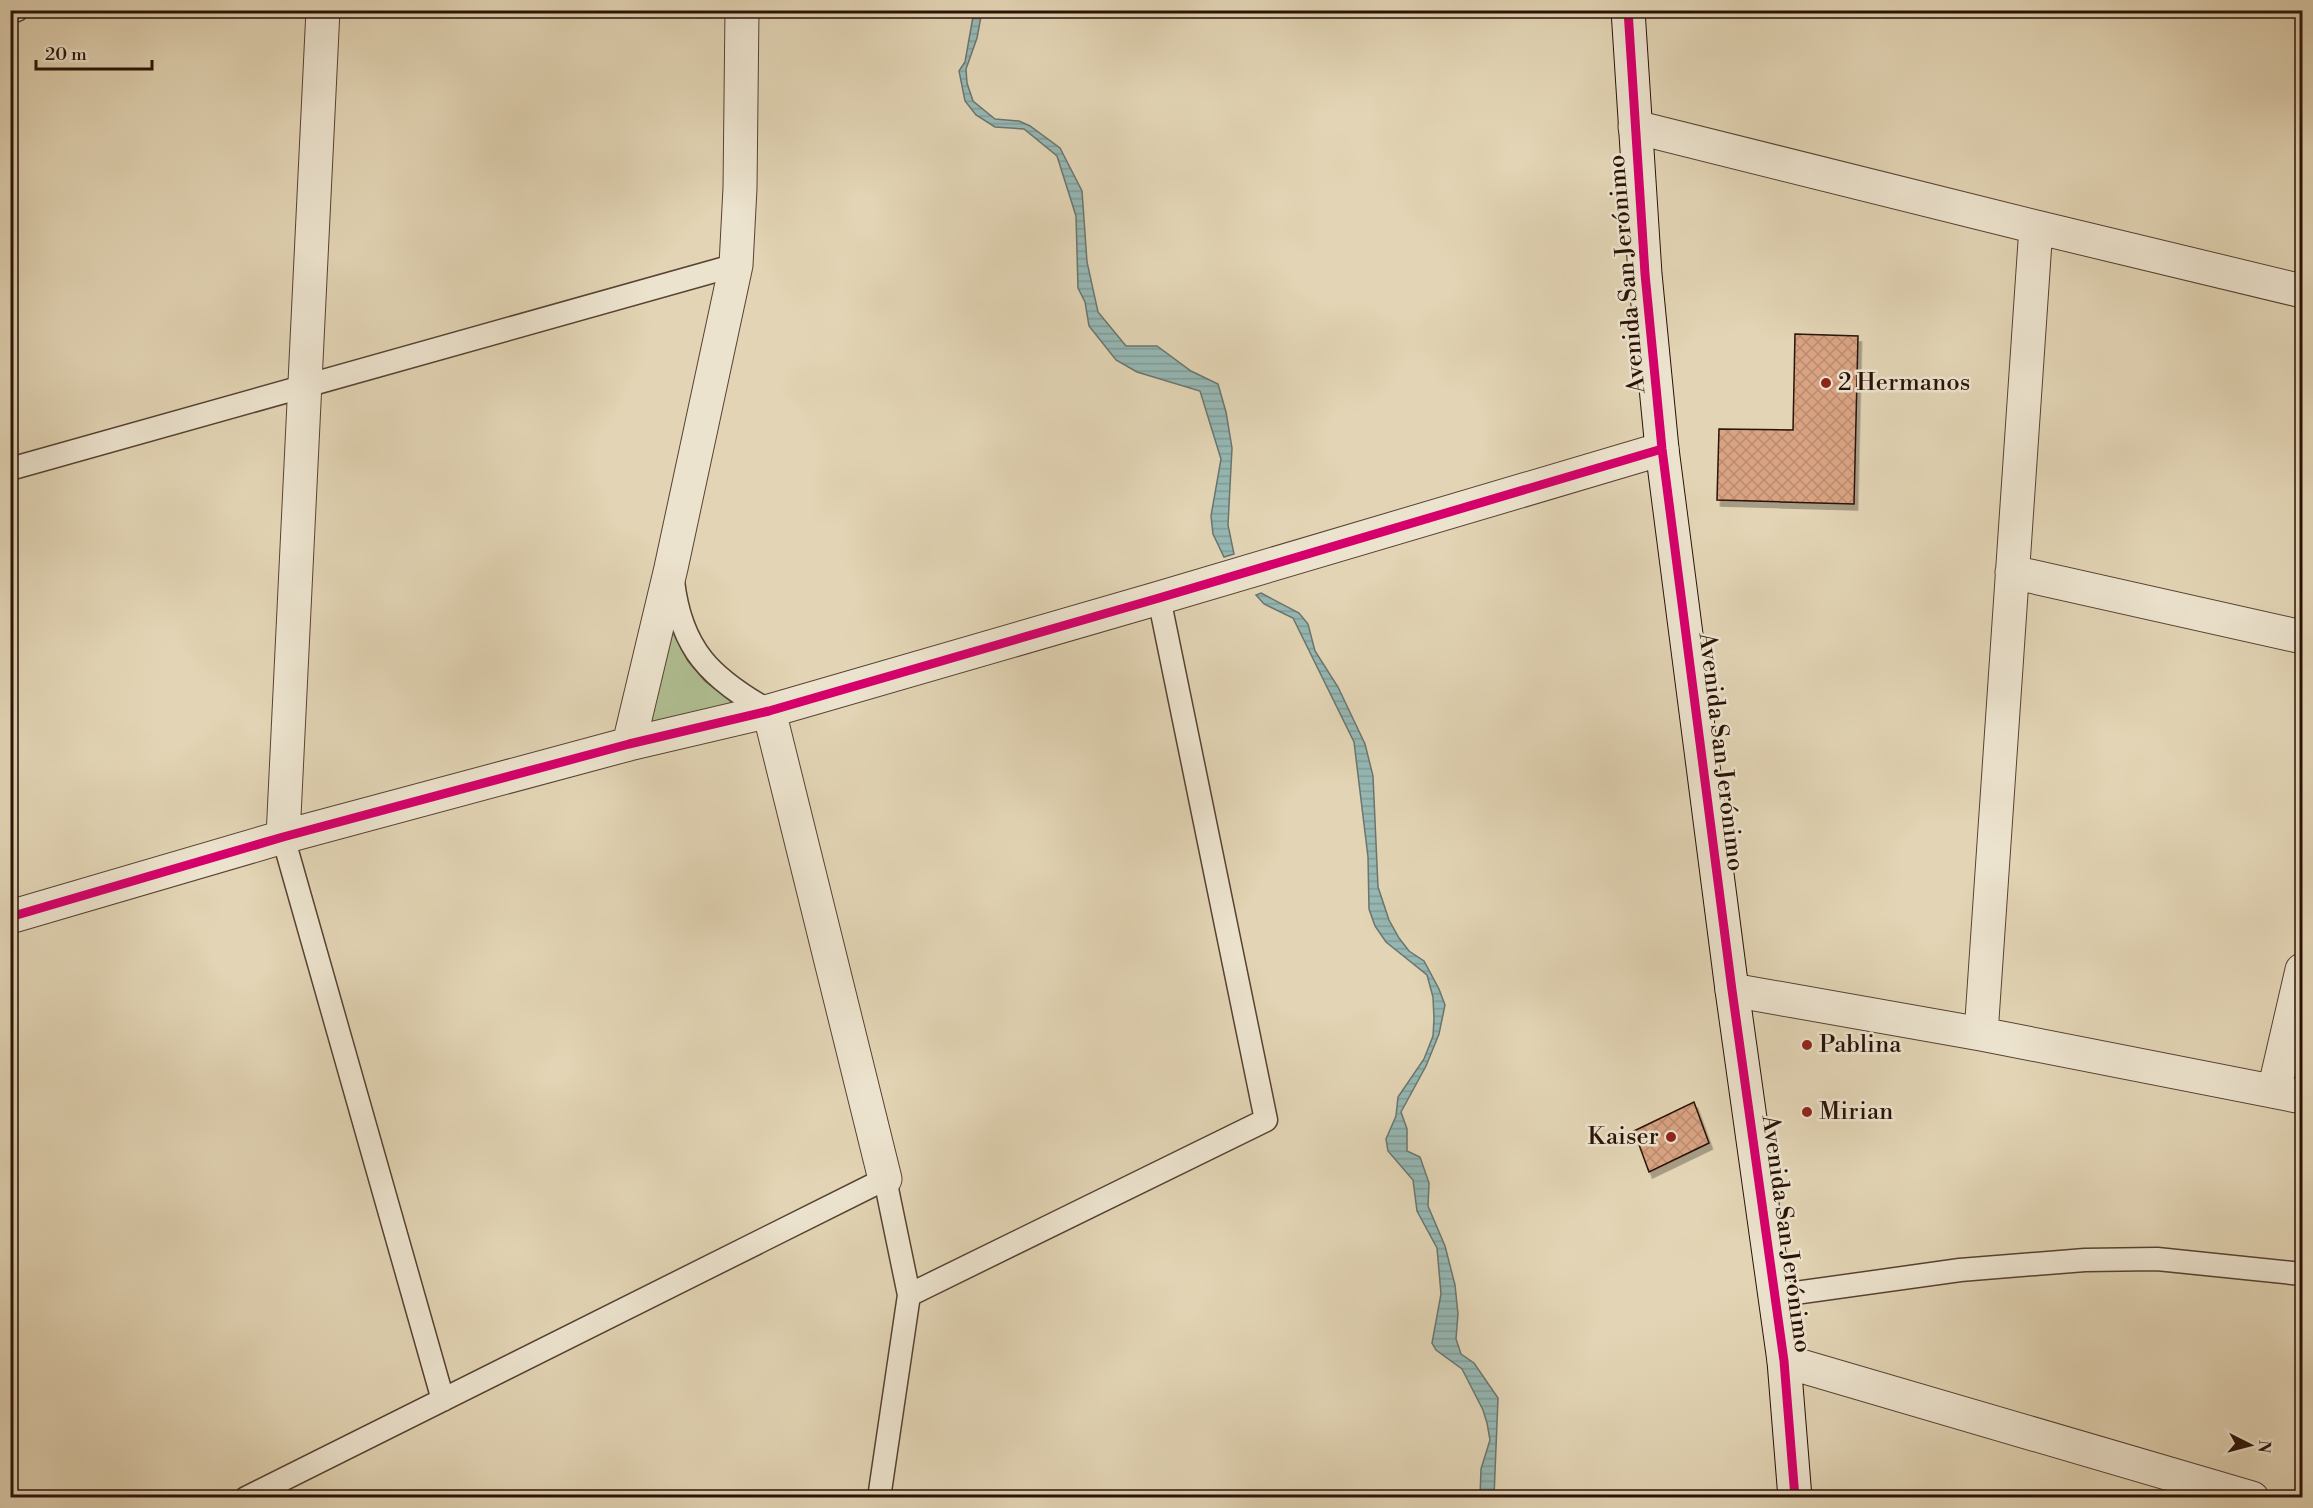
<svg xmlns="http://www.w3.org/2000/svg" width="2313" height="1508" font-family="'Libre Bodoni',serif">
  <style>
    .grass { fill: #afbe90; stroke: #6c684c; stroke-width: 1.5 }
    .water { fill: url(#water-rules); stroke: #6a756e; stroke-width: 1.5 }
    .building { fill: url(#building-cross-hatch); stroke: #2a1207; stroke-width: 1.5; filter: url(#shadow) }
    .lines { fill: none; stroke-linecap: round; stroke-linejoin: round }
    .lane-casing { stroke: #584232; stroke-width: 25 }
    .street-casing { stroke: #584232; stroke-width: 35 }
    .secondary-casing { stroke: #2a1207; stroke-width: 35 }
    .lane { stroke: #ece3ce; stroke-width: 22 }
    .street { stroke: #ece3ce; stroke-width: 33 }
    .secondary { stroke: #ece3ce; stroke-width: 33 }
    .cycleway-casing { stroke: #ece3ce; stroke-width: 13 }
    .cycleway { stroke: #d6006c; stroke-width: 9 }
    .poi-dot { fill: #8f2418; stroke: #ece3ce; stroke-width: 2 }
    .labels { text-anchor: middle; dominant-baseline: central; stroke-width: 5; stroke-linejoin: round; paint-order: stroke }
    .street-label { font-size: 24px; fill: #2a1207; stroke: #ece3ce }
    .poi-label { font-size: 24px; fill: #2a1207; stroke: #ece3ce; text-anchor: start }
  </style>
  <defs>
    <pattern id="water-rules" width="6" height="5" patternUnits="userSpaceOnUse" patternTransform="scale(1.5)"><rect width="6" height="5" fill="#95b7b3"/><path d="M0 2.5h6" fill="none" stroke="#819c98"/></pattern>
    <pattern id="building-cross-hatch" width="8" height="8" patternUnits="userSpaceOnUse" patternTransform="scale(1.5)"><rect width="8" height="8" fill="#d9a382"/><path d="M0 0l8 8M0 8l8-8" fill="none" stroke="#ba8b6f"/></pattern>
    <filter id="shadow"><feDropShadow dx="3.5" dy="6" stdDeviation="0" flood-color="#0004"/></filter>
  </defs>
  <rect width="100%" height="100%" fill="#e2d4b4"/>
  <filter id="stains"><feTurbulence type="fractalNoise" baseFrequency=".00333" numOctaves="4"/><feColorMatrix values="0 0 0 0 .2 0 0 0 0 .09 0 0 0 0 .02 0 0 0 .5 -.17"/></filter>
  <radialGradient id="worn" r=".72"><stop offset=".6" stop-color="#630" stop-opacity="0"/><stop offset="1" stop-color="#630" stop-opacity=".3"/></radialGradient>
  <path class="grass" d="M673 632 688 661 705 681 733 703 651 723 649 713Z"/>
  <path class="water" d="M974 11H982L977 38 966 69 967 83 973 101 995 119 1019 121 1030 126 1060 148 1082 191 1087 262 1098 312 1126 346H1157L1191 371 1218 384 1226 412 1232 448 1228 525 1234 554 1224 557 1213 534 1211 516 1221 459 1200 391 1137 372 1116 360 1089 326 1085 302 1078 288 1076 216 1057 156 1024 129 995 127 976 115 965 101 959 71 965 62Z
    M1261 593 1299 613 1308 624 1315 651 1338 687 1365 744 1373 776 1378 887 1389 920 1399 938 1409 951 1424 961 1439 989 1445 1005 1439 1034 1426 1066 1401 1112 1407 1129V1151L1420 1157 1429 1183 1428 1206 1445 1246 1455 1285 1458 1314 1456 1339 1461 1354 1474 1363 1498 1398 1494 1497H1480L1481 1469 1490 1440 1487 1423 1483 1410 1462 1369 1436 1350 1432 1343 1441 1294 1437 1248 1417 1211 1413 1180 1388 1151 1386 1139 1396 1116 1398 1097 1424 1059 1433 1036 1434 1019 1433 997 1427 975 1386 942 1375 926 1369 909 1368 857 1354 742 1293 618 1264 604 1256 595Z"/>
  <path class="building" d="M1795 334 1858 336 1854 504 1717 500 1719 429 1793 430Z
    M1694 1102 1709 1143 1649 1172 1634 1131Z"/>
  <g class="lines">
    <defs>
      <path id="lane" d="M10 12 17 10
        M10 469 736 265
        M673 581C681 650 711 678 769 711
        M283 837 443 1400
        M909 1295 1266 1120 1159 598
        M1774 1296 1960 1270 2085 1260 2157 1259 2302 1274
        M246 1498 885 1179 909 1295 879 1498"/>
      <path id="street" d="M1635 127 2036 227 2302 291
        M2012 572 2302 637
        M769 711 885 1179
        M629 744 671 568 736 265 740 188 742 10
        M283 837 323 10
        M10 917 283 837 629 744 769 711 1159 598 1662 449
        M1732 990 1981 1034 2302 1097
        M1981 1034 2036 227
        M2274 1091 2302 970
        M1784 1361 2252 1498"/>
      <path id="secondary" d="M1628 10 1645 274 1662 449 1732 990 1784 1361 1795 1498"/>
    </defs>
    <use href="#lane" class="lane-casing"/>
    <use href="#street" class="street-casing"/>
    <use href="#secondary" class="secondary-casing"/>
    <use href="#lane" class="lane"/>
    <use href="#street" class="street"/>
    <use href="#secondary" class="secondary"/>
    <defs>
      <path id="cycleway" d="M1628 10 1645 274 1662 449 1732 990 1784 1361 1795 1498
        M10 917 283 837 629 744 769 711 1159 598 1662 449"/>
    </defs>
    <use href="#cycleway" class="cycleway-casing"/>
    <use href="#cycleway" class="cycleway"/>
  </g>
  <g class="poi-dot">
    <circle cx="1826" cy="383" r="6"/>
    <circle cx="1807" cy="1045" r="6"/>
    <circle cx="1807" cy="1112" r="6"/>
    <circle cx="1671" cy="1137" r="6"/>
  </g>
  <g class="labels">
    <g class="street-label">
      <text transform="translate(1627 274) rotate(-95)">Avenida San Jerónimo</text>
      <text transform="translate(1721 752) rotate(83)">Avenida San Jerónimo</text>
      <text transform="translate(1786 1234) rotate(82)">Avenida San Jerónimo</text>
    </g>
    <g class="poi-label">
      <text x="1838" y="383">2 Hermanos</text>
      <text x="1819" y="1045">Pablina</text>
      <text x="1819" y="1112">Mirian</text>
      <text x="1659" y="1137" text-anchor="end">Kaiser</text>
    </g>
  </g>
  <rect width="2313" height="1508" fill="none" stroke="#e2d4b4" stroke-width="36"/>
  <rect x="12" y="12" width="2289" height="1484" fill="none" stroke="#2a1207" stroke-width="3"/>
  <rect x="18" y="18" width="2277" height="1472" fill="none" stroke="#2a1207" stroke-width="1.5"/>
  <g transform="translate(2250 1445) rotate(96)" stroke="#ece3ce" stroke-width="4.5" paint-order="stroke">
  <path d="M0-4.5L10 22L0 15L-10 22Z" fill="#2a1207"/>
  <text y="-9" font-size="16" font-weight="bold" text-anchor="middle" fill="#2a1207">N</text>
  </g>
  <path d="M36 60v9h116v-9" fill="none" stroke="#2a1207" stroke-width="3"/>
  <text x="45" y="60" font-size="18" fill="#2a1207" stroke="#ece3ce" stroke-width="4.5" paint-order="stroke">20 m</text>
  <rect width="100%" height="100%" filter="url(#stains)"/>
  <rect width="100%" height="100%" fill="url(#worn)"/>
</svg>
